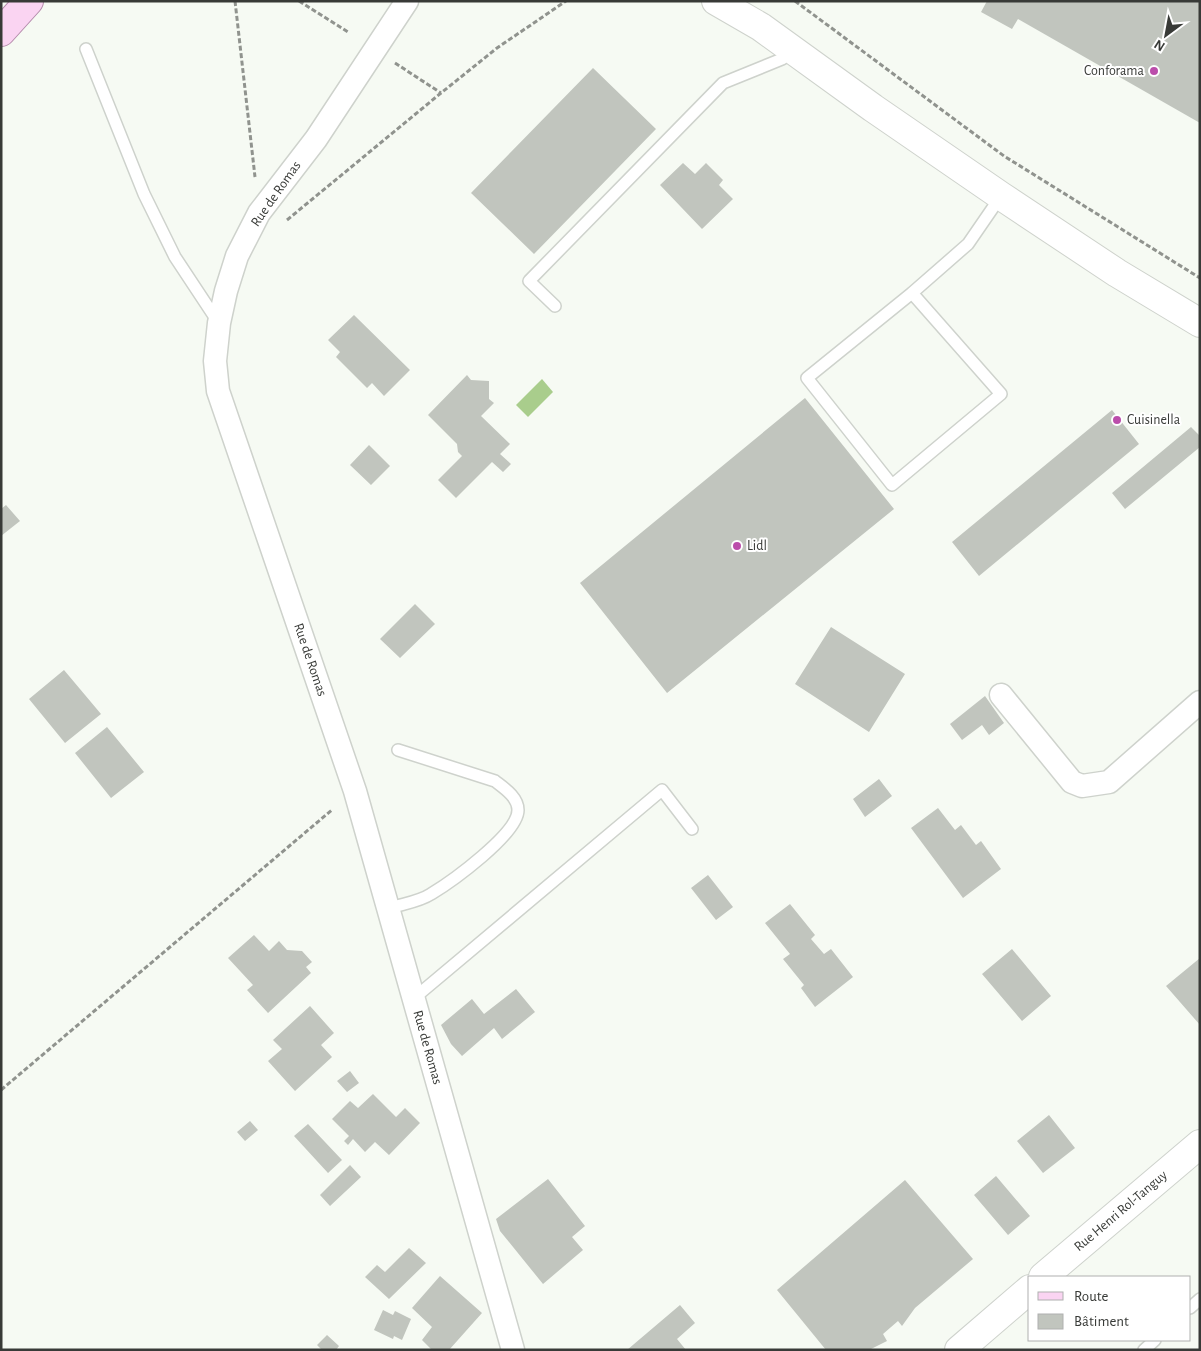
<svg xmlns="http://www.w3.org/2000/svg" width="1201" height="1351" font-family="'Alegreya Sans',sans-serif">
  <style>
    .water { fill: #a9cd8c }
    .building { fill: #c1c5be }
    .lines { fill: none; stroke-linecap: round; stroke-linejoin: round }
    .service-casing { stroke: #ced2cc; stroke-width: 14 }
    .minor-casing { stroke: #ced2cc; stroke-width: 25 }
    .tertiary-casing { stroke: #ced2cc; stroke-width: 30 }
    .secondary-casing { stroke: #ced2cc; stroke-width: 30 }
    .primary-casing { stroke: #b48bab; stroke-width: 30 }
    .path { stroke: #90938e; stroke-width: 3; stroke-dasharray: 5 2.5; stroke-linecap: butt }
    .service { stroke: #fff; stroke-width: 11 }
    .minor { stroke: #fff; stroke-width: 22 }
    .tertiary { stroke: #fff; stroke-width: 28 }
    .secondary { stroke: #fff; stroke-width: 28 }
    .primary { stroke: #fad4f2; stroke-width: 28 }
    .poi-dot { fill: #bb4dab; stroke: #fff; stroke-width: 2 }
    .labels { text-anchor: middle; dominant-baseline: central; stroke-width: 4; stroke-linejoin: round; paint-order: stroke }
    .poi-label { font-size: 14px; fill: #383a37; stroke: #fff; text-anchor: start }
    .street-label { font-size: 14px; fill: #383a37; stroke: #fff }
  </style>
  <rect width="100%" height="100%" fill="#f6faf3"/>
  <path class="water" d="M542 379 553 392 528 417 516 405Z"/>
  <path class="building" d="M987 1H1200V123L1018 19 1012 29 981 12Z
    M593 68 656 129 534 254 471 193Z
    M683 163 695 174 706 163 723 180 719 185 733 199 702 229 660 185Z
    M354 315 410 370 384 396 372 383 367 388 336 357 340 352 328 340Z
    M467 375 471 380 489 381V399L494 403 481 416 510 444 500 454 511 464 503 472 492 462 456 498 438 480 462 456 458 452 457 444 428 415Z
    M805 398 894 509 667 693 580 583Z
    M1112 410 1139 444 979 576 952 542Z
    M1191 427 1200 436V447L1125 509 1112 493Z
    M369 445 390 466 371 485 350 465Z
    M6 505 20 521 1 536V509Z
    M415 604 435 624 400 658 380 639Z
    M831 627 905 674 869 732 795 684Z
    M64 670 101 714 65 743 29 699Z
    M985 696 1004 723 989 735 982 725 962 740 950 724Z
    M107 727 144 772 111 798 75 753Z
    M879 779 892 796 865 817 853 799Z
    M938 808 955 830 961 825 976 845 981 841 1001 869 963 898 911 828Z
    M708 875 733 907 716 920 691 888Z
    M790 904 815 935 811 939 824 954 831 949 853 977 815 1007 801 988 804 985 783 959 790 954 765 923Z
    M254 935 269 951 279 941 287 950 302 951 312 962 306 967 311 973 268 1013 247 990 253 985 228 958Z
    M1012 949 1051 996 1022 1021 982 974Z
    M1200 958V1025L1166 986Z
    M516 989 535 1012 502 1039 494 1028 462 1056 451 1044 441 1025 472 999 484 1014Z
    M310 1006 334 1033 321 1045 332 1057 295 1091 268 1061 282 1049 273 1040Z
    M350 1071 359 1083 347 1092 337 1081Z
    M373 1094 396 1117 405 1108 420 1123 389 1155 375 1142 365 1152 353 1139 348 1145 344 1141 349 1136 332 1119 350 1101 358 1108Z
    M1049 1115 1075 1148 1043 1173 1017 1141Z
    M250 1121 258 1130 245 1141 237 1132Z
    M308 1124 342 1160 328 1173 294 1136Z
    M350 1165 361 1177 330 1206 320 1195Z
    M996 1176 1030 1216 1008 1235 974 1195Z
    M548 1179 585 1226 572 1237 583 1250 543 1284 500 1231 496 1219Z
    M905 1180 973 1259 915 1308 902 1326 898 1321 883 1334 887 1341 869 1350H826L777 1290Z
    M409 1248 426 1263 389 1299 365 1277 377 1265 385 1272Z
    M440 1276 482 1313 449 1350H432L422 1340 432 1327 412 1308Z
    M680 1305 695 1323 677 1339 686 1350H627Z
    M383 1310 393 1315 395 1311 411 1319 402 1340 394 1336 393 1339 374 1330Z
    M327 1335 339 1346 336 1350H322L317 1345Z"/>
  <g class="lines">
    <defs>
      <path id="service" d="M86 49 144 194 175 257 218 322
        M912 293 1001 394 892 485 807 378 912 293 968 244 1001 196
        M555 306 529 281 723 83 782 59 793 50
        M387 909C401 904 419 902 431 894 451 882 518 834 518 810 518 797 504 788 495 781L398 750
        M413 999 662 790 692 829
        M1190 1308 1200 1299
        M1144 1350 1155 1340"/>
      <g id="minor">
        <path id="s1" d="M407 1 316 139 259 213 237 256 226 291 219 323 215 361 218 391 355 791 513 1350"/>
        <path d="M1001 695 1072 782 1082 786 1109 782 1200 702"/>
      </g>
      <g id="tertiary">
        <path id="s2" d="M1043 1277 1200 1144"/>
        <path d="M959 1350 1030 1289"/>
      </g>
      <path id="secondary" d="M716 1 761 27 873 108 1001 196 1117 273 1200 323"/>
      <path id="primary" d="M1 32 29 1"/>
    </defs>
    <use href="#service" class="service-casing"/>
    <use href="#minor" class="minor-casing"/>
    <use href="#tertiary" class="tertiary-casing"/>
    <use href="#secondary" class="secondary-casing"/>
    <use href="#primary" class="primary-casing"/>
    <path class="path" d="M235 1 255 177
      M299 1 348 32
      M795 1 1004 156 1200 278
      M395 63 441 93
      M287 220 441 93 497 48 566 1
      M1 1090 333 809"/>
    <use href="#service" class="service"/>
    <use href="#minor" class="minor"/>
    <use href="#tertiary" class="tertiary"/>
    <use href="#secondary" class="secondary"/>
    <use href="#primary" class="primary"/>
  </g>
  <g class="poi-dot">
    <circle cx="1154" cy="71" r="5"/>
    <circle cx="1117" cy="420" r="5"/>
    <circle cx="737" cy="546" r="5"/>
  </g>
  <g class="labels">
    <g class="poi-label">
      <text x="1144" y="71" text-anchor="end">Conforama</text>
      <text x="1127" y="420">Cuisinella</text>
      <text x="747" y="546">Lidl</text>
    </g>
    <g class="street-label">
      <text transform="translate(276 194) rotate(-55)">Rue de Romas</text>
      <text stroke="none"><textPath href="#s1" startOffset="729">Rue de Romas</textPath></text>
      <text stroke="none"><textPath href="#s1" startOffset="1134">Rue de Romas</textPath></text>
      <text stroke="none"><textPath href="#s2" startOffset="102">Rue Henri Rol-Tanguy</textPath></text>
    </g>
  </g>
  <rect width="1201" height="1351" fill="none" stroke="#383a37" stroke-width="5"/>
  <rect x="1028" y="1276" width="162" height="65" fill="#ffffff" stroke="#afb0af"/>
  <rect x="1038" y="1292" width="25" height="8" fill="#fad4f2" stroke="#afb0af"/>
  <text x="1074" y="1301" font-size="15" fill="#383a37">Route</text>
  <rect x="1038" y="1314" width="25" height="15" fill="#c1c5be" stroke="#afb0af"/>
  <text x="1074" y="1326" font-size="15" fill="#383a37">Bâtiment</text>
  <g transform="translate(1166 35) rotate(212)" stroke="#ffffff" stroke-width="4" paint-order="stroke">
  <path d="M0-4L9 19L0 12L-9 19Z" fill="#383a37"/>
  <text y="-8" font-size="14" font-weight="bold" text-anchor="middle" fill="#383a37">N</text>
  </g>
</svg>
